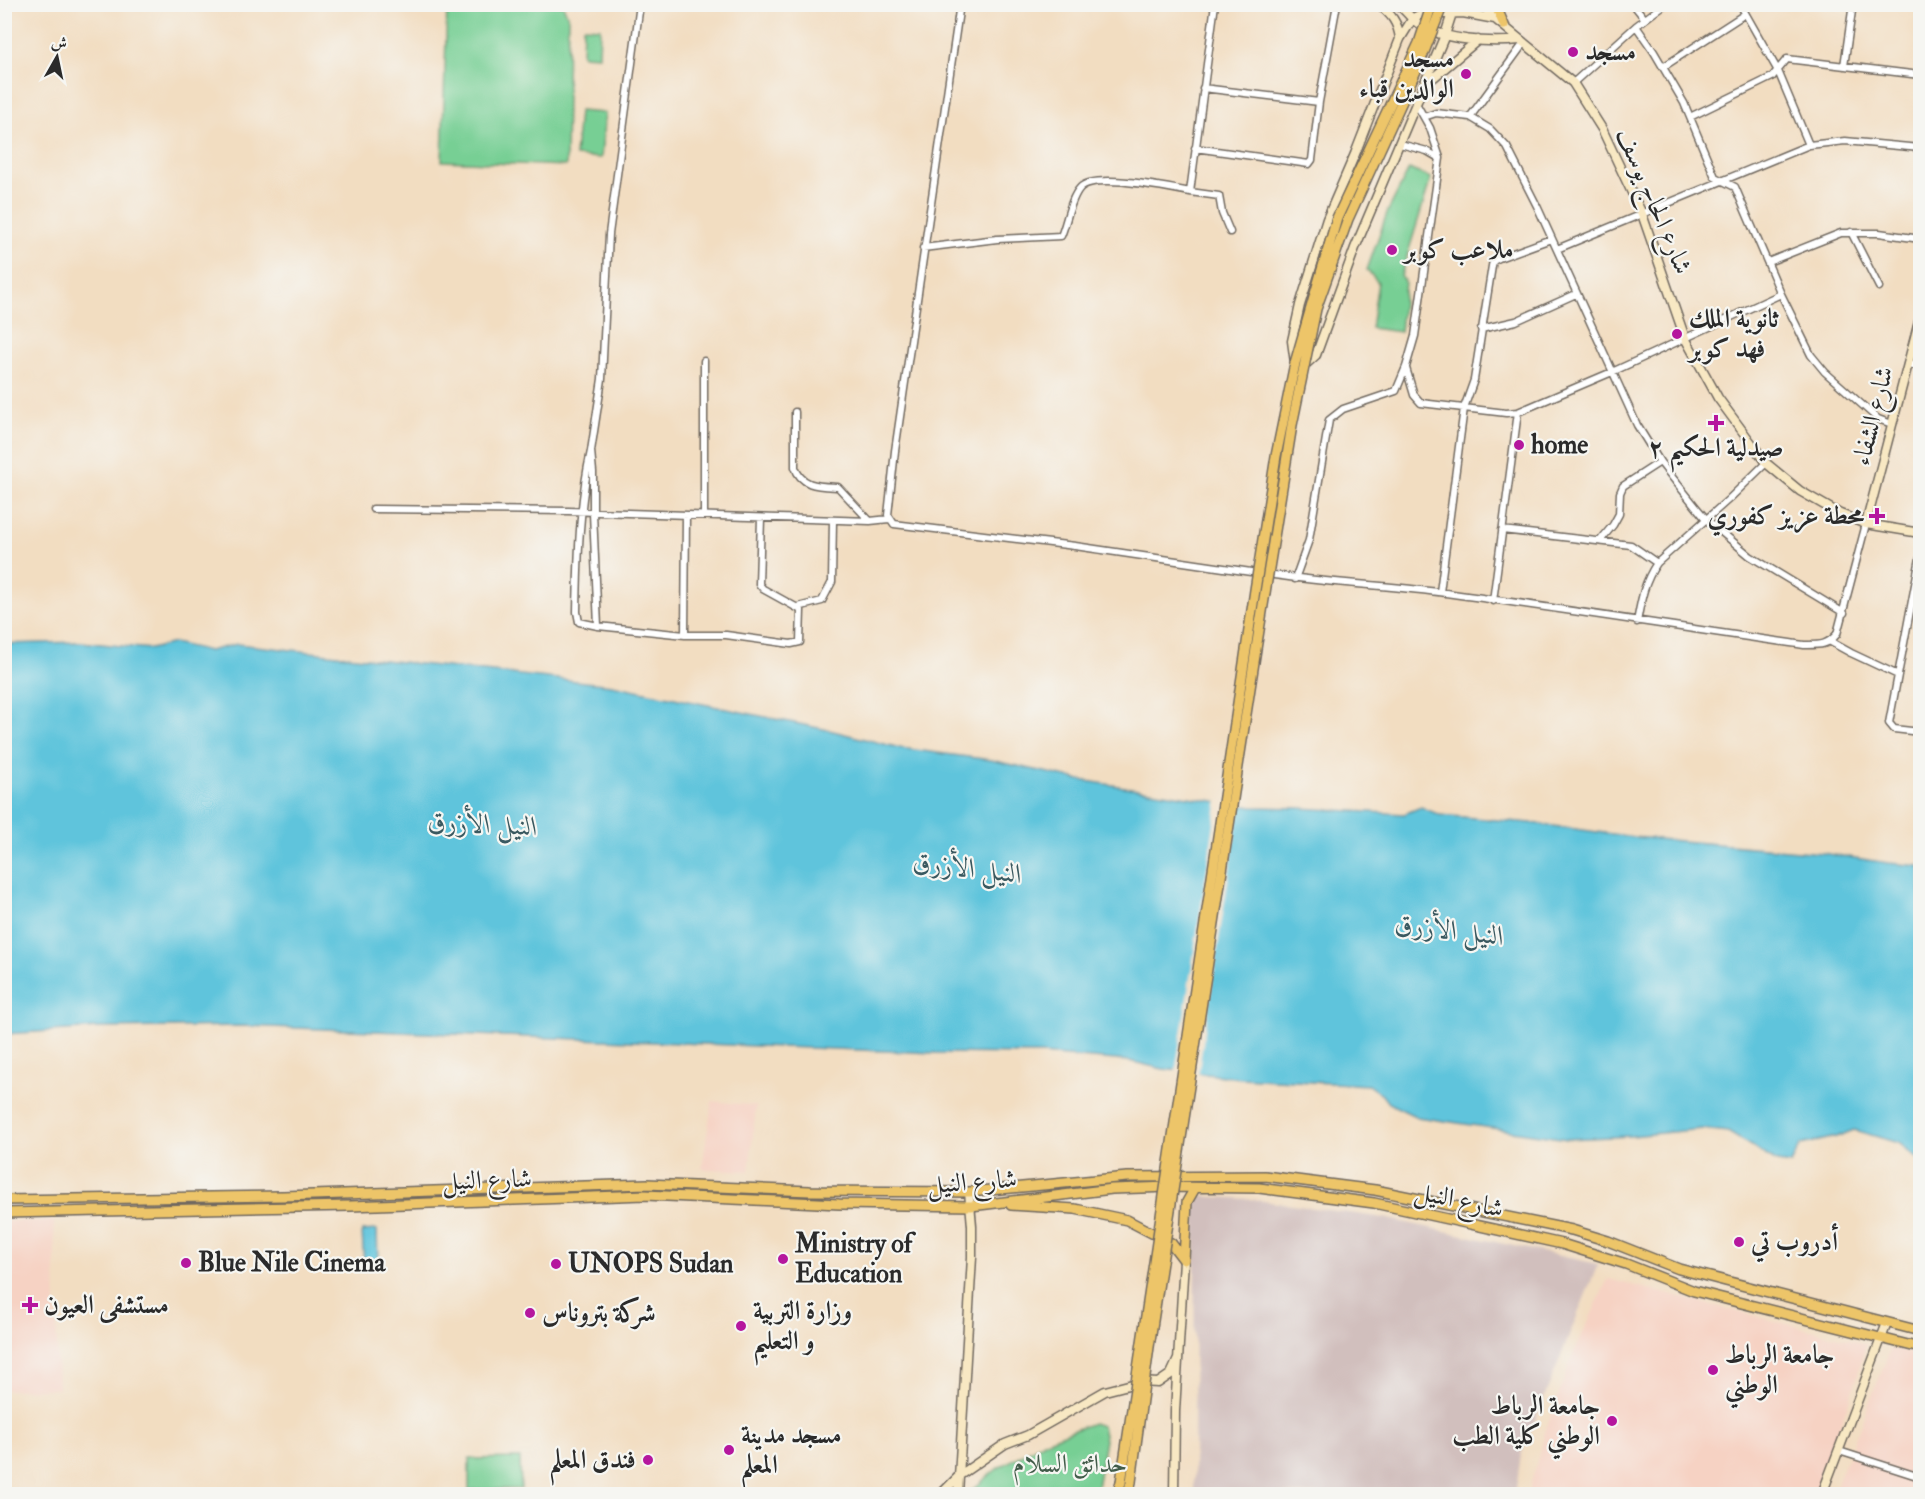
<svg xmlns="http://www.w3.org/2000/svg" width="1925" height="1499" font-family="'IM FELL Double Pica',Amiri,serif">
  <style>
    .built { fill: #f6d2c3 }
    .industrial { fill: #d1bfbd }
    .green { fill: #77cf94; stroke: #517d60; stroke-width: 1.5 }
    .water { fill: #5ec4dc; stroke: #447884; stroke-width: 1.5 }
    .pier { fill: #f2ddc1 }
    .lines { fill: none; stroke-linecap: round; stroke-linejoin: round }
    .street-casing { stroke: #716960; stroke-width: 9 }
    .secondary-casing { stroke: #716960; stroke-width: 11 }
    .primary-casing { stroke: #716960; stroke-width: 12 }
    .street { stroke: #fff; stroke-width: 6 }
    .secondary { stroke: #f8e8c3; stroke-width: 8 }
    .primary { stroke: #edc569; stroke-width: 9 }
    .primary-bridge-casing { stroke: #716960; stroke-width: 12; stroke-linecap: butt }
    .primary-bridge { stroke: #edc569; stroke-width: 9 }
    .poi-dot { fill: #b5179e; stroke: #f6f6f2; stroke-width: 2 }
    .labels { text-anchor: middle; dominant-baseline: central; stroke-width: 4.5; stroke-linejoin: round; paint-order: stroke }
    .poi-label { font-size: 26px; font-weight: bold; fill: #2b2b2b; stroke: #f6f6f2; text-anchor: start }
    .street-label { font-size: 26px; fill: #2b2b2b; stroke: #f6f6f2 }
    .park-label { font-size: 26px; fill: #425c4a; stroke: #f6f6f2 }
    .water-label { font-size: 27px; font-style: italic; fill: #3a5960; stroke: #f6f6f2 }
  </style>
  <rect width="100%" height="100%" fill="#f6f6f2"/>
  <filter id="ink" filterUnits="userSpaceOnUse"><feTurbulence type="fractalNoise" baseFrequency=".0167" numOctaves="2"/><feDisplacementMap in="SourceGraphic" scale="12" xChannelSelector="R" yChannelSelector="G"/><feConvolveMatrix kernelMatrix="1 2 1 2 8 2 1 2 1" color-interpolation-filters="sRGB"/></filter>
  <filter id="wash" filterUnits="userSpaceOnUse"><feTurbulence type="fractalNoise" baseFrequency=".008" numOctaves="4" result="noise"/><feDisplacementMap in="SourceGraphic" scale="24" xChannelSelector="R" yChannelSelector="G"/><feGaussianBlur stdDeviation="1.35" result="paint"/><feColorMatrix in="noise" values="0 0 0 0 0 0 0 0 0 0 0 0 0 0 0 0 0 1.4 0 .05"/><feComposite in="paint" operator="in"/></filter>
  <g filter="url(#wash)">
    <rect width="100%" height="100%" fill="#f2ddc1"/>
    <path class="built" d="M872 5 951 4V5L946 17Z
      M712 1101 756 1106 749 1171 702 1169Z
      M5 1221H54L58 1389 5 1390Z
      M1608 1279 1866 1344 1854 1388 1814 1494H1528L1546 1429 1574 1352Z
      M1891 1348 1920 1356V1494H1833Z"/>
    <path class="industrial" d="M1195 1196 1250 1199 1384 1218 1598 1264 1521 1455 1515 1494H1194Z"/>
    <path class="green" d="M449 5H563L568 17 566 166 442 161 447 6Z
      M583 27 600 28 599 56 582 55Z
      M579 111 605 113 601 158 575 156Z
      M1409 169 1431 178 1401 276 1405 282 1400 332 1371 328 1378 282 1367 270 1387 213Z
      M1093 1423 1102 1426 1105 1440 1096 1494H972V1490L998 1468 1048 1440Z
      M520 1458 521 1489 469 1490V1459Z"/>
    <path class="water" d="M81 642 151 649 174 643 209 651 237 644 612 685 833 731 900 748 991 760 1080 780 1252 807 1299 808 1404 814 1421 807 1440 815 1531 823 1634 837 1822 853 1888 863 1920 866V1160L1899 1143 1854 1130 1836 1137 1801 1145 1791 1164 1777 1162 1728 1132 1702 1129 1631 1136 1567 1139 1417 1117 1388 1103 1382 1095 1368 1085 1241 1078 1163 1069 1129 1061 1041 1054 936 1053 245 1026 98 1028 5 1034 4 644Z
      M377 1230 378 1264 364 1265 362 1231Z"/>
    <path class="pier" d="M1218 799 1240 802 1198 1076 1175 1073Z"/>
  </g>
  <g filter="url(#ink)">
    <g class="lines">
      <defs>
        <path id="street" d="M960 4 895 451 888 515 894 524 1075 546 1251 572
          M1215 4 1190 192 1219 196 1222 213 1230 232
          M1633 4 1645 19
          M1740 4 1778 71 1809 145
          M1636 26 1654 52 1684 103 1715 177 1735 187 1781 294 1811 355 1825 372 1878 419 1892 424
          M1844 66 1853 4
          M1663 67 1745 14
          M1573 83 1636 26 1665 4
          M1203 88 1319 102 1337 4
          M1424 117 1436 113 1470 117 1490 129 1507 147 1537 206 1637 425 1660 462 1696 507 1706 519 1750 556 1844 613
          M1470 117 1524 43
          M1690 117 1772 77 1787 59 1920 75
          M1400 144 1427 151 1439 158
          M1195 148 1309 164 1312 160 1319 102
          M1851 232 1879 287
          M923 248 997 239 1061 236C1067 222 1070 199 1080 188 1094 172 1169 188 1190 192
          M1557 249 1809 145 1845 141 1920 148
          M1768 262 1841 233H1879L1920 239
          M1481 329 1516 321 1576 294
          M1908 363 1920 368
          M1406 368 1414 395 1421 403 1506 413 1518 412 1612 372 1781 294
          M795 412V467C801 487 820 486 838 487L869 520
          M591 451 602 379 609 234 640 4
          M591 451 593 472V513L598 626 579 622 577 612C578 558 579 505 591 451Z
          M373 509 568 511 870 521 889 519
          M704 515V361
          M1502 530 1631 545 1657 563 1729 499 1766 463
          M1600 541 1613 525 1619 514 1620 493 1623 486 1660 462
          M1920 558 1889 723 1894 729 1920 732
          M1274 575C1329 583 1384 585 1438 592 1560 608 1682 628 1804 645 1819 645 1827 646 1837 634L1866 524
          M1295 579 1309 540 1329 420 1343 409 1396 391 1406 367 1415 336 1440 158 1430 128 1417 105
          M1440 592 1464 408 1474 380 1492 266 1493 261 1499 258 1551 239
          M1493 601 1518 412
          M798 607 822 601 832 582 833 520
          M1637 622C1641 600 1644 582 1657 563
          M598 626 685 635H726L791 644 800 642 801 610 763 589 759 584 761 518
          M685 635 686 515
          M1831 642 1851 653 1898 675
          M1839 1451 1920 1477"/>
        <path id="secondary" d="M1378 4C1391 14 1398 22 1400 39
          M1398 4C1405 10 1411 19 1419 24 1445 41 1490 43 1520 40
          M1482 4 1495 19 1573 83 1602 129 1642 214 1685 338 1718 398 1766 463 1800 491 1840 514 1866 524 1920 533
          M1427 83 1478 40
          M1295 363 1292 341 1300 305 1327 219 1355 154 1400 39 1413 18 1419 15 1463 13 1495 19
          M1305 365 1316 355 1355 248 1445 35 1455 4
          M1866 524 1920 318
          M941 1494 960 1475 1005 1444 1028 1435 1105 1391 1140 1382 1158 1383 1171 1374 1178 1359
          M958 1494 972 1257V1226L969 1192
          M1174 1494 1175 1411 1184 1260
          M1822 1494 1887 1323"/>
        <path id="primary" d="M1495 4 1504 25
          M4 1200 283 1196 647 1184 810 1191 969 1192 1127 1177 1265 1176 1375 1190 1572 1230 1608 1241 1679 1269 1920 1331
          M1011 1205 1075 1209 1127 1220 1171 1243 1184 1260
          M4 1213 351 1206 645 1195 839 1204 971 1206 1112 1189 1170 1187 1259 1188 1374 1203 1562 1244 1626 1264 1694 1291 1920 1348
          M1184 1260 1187 1202 1195 1188
          M1117 1494 1121 1482
          M1128 1494 1131 1482"/>
      </defs>
      <use href="#street" class="street-casing"/>
      <use href="#secondary" class="secondary-casing"/>
      <use href="#primary" class="primary-casing"/>
      <use href="#street" class="street"/>
      <use href="#secondary" class="secondary"/>
      <use href="#primary" class="primary"/>
      <defs>
        <path id="primary-bridge" d="M1121 1482 1255 590 1276 456 1295 363 1337 218 1419 43 1432 4
          M1131 1482 1149 1347 1256 649 1292 425 1316 309 1348 219 1420 62 1443 4"/>
      </defs>
      <use href="#primary-bridge" class="primary-bridge-casing"/>
      <use href="#primary-bridge" class="primary-bridge"/>
    </g>
  </g>
  <g class="poi-dot">
    <circle cx="1573" cy="52" r="6"/>
    <circle cx="1466" cy="74" r="6"/>
    <circle cx="1392" cy="250" r="6"/>
    <circle cx="1677" cy="334" r="6"/>
    <path d="M1713 414h6v6h6v6h-6v6h-6v-6h-6v-6h6z"/>
    <circle cx="1519" cy="445" r="6"/>
    <path d="M1874 507h6v6h6v6h-6v6h-6v-6h-6v-6h6z"/>
    <circle cx="1739" cy="1242" r="6"/>
    <circle cx="783" cy="1259" r="6"/>
    <circle cx="186" cy="1263" r="6"/>
    <circle cx="556" cy="1264" r="6"/>
    <path d="M27 1296h6v6h6v6h-6v6h-6v-6h-6v-6h6z"/>
    <circle cx="530" cy="1313" r="6"/>
    <circle cx="741" cy="1326" r="6"/>
    <circle cx="1713" cy="1370" r="6"/>
    <circle cx="1612" cy="1421" r="6"/>
    <circle cx="729" cy="1450" r="6"/>
    <circle cx="648" cy="1460" r="6"/>
  </g>
  <g class="labels">
    <g class="poi-label">
      <text x="1585" y="52">مسجد</text>
      <text x="1454" y="59" text-anchor="end">مسجد<tspan x="1454" dy="30">الوالدين قباء</tspan></text>
      <text x="1404" y="250">ملاعب كوبر</text>
      <text x="1689" y="319">ثانوية الملك<tspan x="1689" dy="30">فهد كوبر</tspan></text>
      <text x="1531" y="445">home</text>
      <text x="1716" y="448" text-anchor="middle">صيدلية الحكيم ٢</text>
      <text x="1864" y="516" text-anchor="end">محطة عزيز كفوري</text>
      <text x="1751" y="1242">أدروب تي</text>
      <text x="795" y="1244">Ministry of<tspan x="795" dy="30">Education</tspan></text>
      <text x="198" y="1263">Blue Nile Cinema</text>
      <text x="568" y="1264">UNOPS Sudan</text>
      <text x="44" y="1305">مستشفى العيون</text>
      <text x="753" y="1311">وزارة التربية<tspan x="753" dy="30">و التعليم</tspan></text>
      <text x="542" y="1313">شركة بتروناس</text>
      <text x="1725" y="1355">جامعة الرباط<tspan x="1725" dy="30">الوطني</tspan></text>
      <text x="1600" y="1406" text-anchor="end">جامعة الرباط<tspan x="1600" dy="30">الوطني كلية الطب</tspan></text>
      <text x="741" y="1435">مسجد مدينة<tspan x="741" dy="30">المعلم</tspan></text>
      <text x="636" y="1460" text-anchor="end">فندق المعلم</text>
    </g>
    <g class="street-label">
      <text transform="translate(1654 201) rotate(67)">شارع الحاج يوسف</text>
      <text transform="translate(1873 416) rotate(-76)">شارع الشفاء</text>
      <text transform="translate(487 1180) rotate(-2)">شارع النيل</text>
      <text transform="translate(972 1182) rotate(-4)">شارع النيل</text>
      <text transform="translate(1459 1200) rotate(12)">شارع النيل</text>
    </g>
    <g class="park-label">
      <text x="1070" y="1464">حدائق السلام</text>
    </g>
    <g class="water-label">
      <text transform="translate(483 824) rotate(3)">النيل الأزرق</text>
      <text transform="translate(968 868) rotate(7)">النيل الأزرق</text>
      <text transform="translate(1450 930) rotate(7)">النيل الأزرق</text>
    </g>
  </g>
  <rect width="1925" height="1499" fill="none" stroke="#f6f6f2" stroke-width="24"/>
  <g transform="translate(57 57) rotate(9)" stroke="#f6f6f2" stroke-width="4.5" paint-order="stroke">
  <path d="M0-4.5L10 22L0 15L-10 22Z" fill="#2b2b2b"/>
  <text y="-9" font-size="16" font-weight="bold" text-anchor="middle" fill="#2b2b2b">ش</text>
  </g>
</svg>
